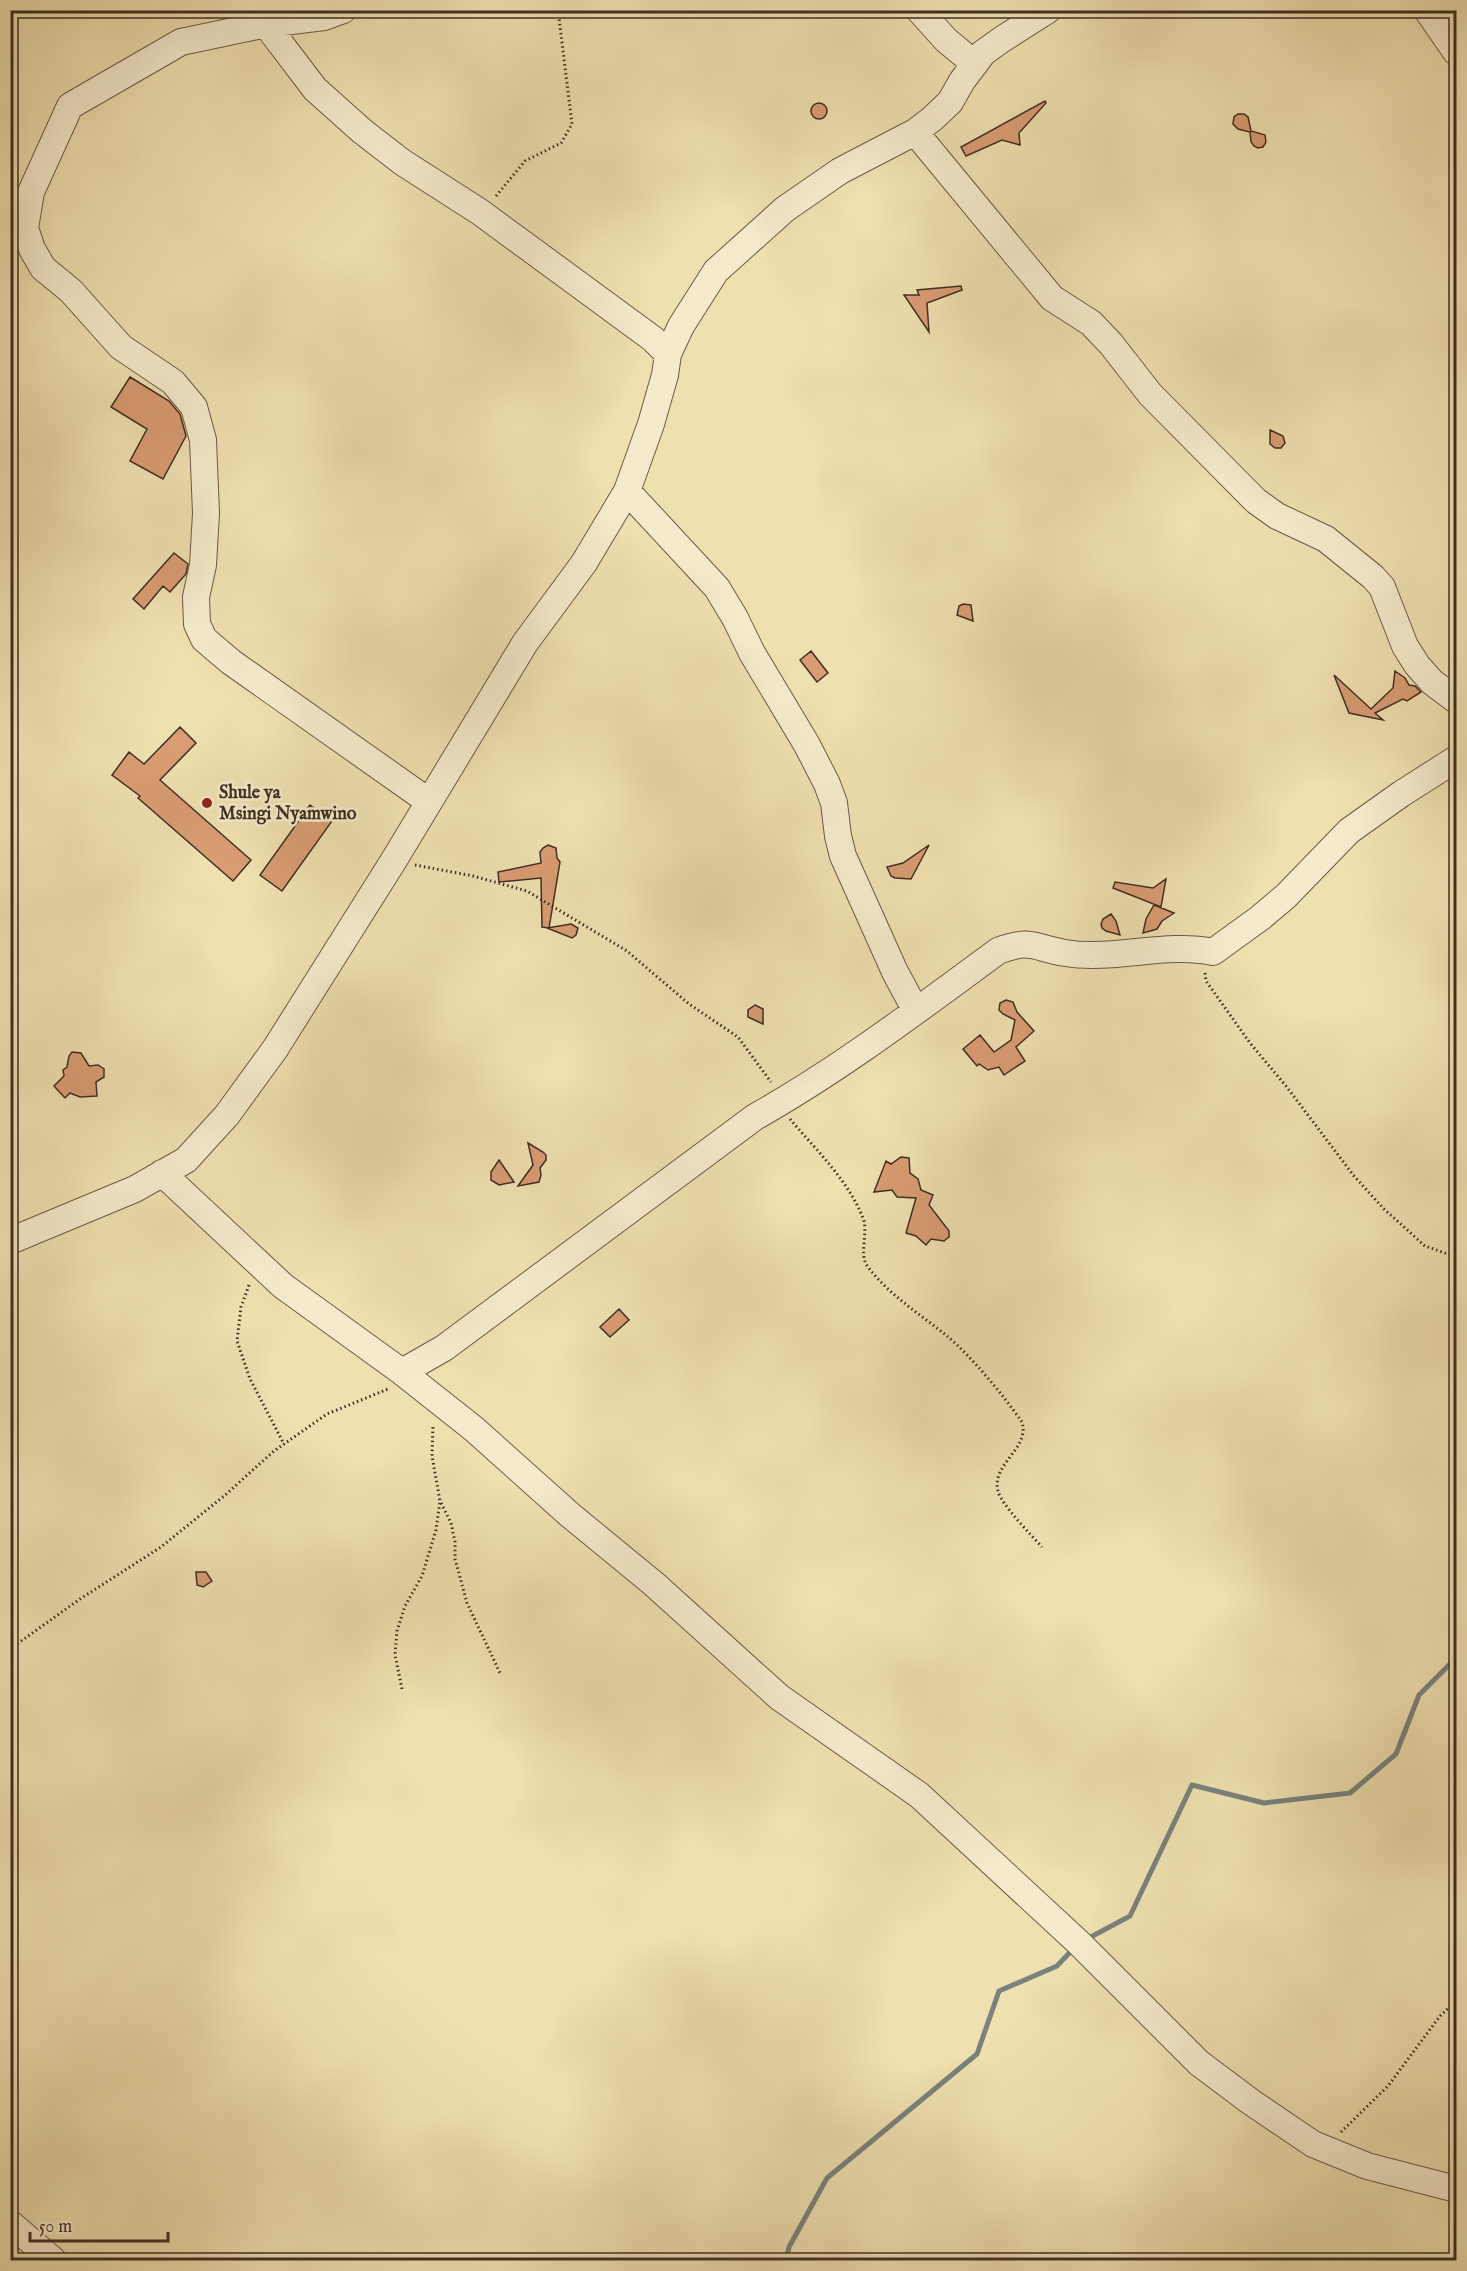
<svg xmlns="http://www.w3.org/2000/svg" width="1467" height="2271" font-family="'IM FELL English',serif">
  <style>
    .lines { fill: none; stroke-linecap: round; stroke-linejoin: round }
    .stream { stroke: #79827c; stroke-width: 5 }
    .building { fill: #d99c73; stroke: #3f2e23; stroke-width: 1.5 }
    .minor-casing { stroke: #6b5a46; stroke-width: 28 }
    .path { stroke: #3f2e23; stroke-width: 3; stroke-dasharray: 1.5 3; stroke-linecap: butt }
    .minor { stroke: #f5ebcc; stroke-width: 26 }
    .poi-dot { fill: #8f2418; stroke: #f5ebcc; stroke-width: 2 }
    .labels { text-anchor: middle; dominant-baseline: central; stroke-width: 5; stroke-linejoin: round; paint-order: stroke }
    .poi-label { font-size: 18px; font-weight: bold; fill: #3f2e23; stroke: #f5ebcc; text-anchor: start }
  </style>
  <rect width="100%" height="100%" fill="#efe0b0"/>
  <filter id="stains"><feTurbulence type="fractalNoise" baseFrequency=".00333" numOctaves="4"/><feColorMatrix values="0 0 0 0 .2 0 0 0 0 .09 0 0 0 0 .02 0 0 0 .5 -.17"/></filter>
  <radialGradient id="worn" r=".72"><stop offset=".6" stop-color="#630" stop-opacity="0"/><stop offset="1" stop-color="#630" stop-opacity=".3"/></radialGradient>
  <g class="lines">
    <path class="stream" d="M1087 1939 1130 1916 1192 1785 1264 1803 1350 1793 1396 1754 1419 1695 1456 1658
      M786 2260 789 2247 827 2178 977 2054 999 1991 1057 1966 1074 1948"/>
  </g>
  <path class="building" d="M1045 101 1046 103 1019 133 1020 145 1002 140 966 156 961 147Z
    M811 111a8 8 0 1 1 16 0a8 8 0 1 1-16 0Z
    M1238 114H1244L1248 117 1251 131 1265 135 1266 142 1263 147 1258 148 1254 146 1251 142 1250 132 1238 129 1233 124 1234 117Z
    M961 286 962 290 927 303 929 332 904 295H919L917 290Z
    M130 377 169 401 180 414 186 436 163 479 130 461 147 429 111 407Z
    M1270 430 1283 436 1285 443 1281 448H1275L1270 444Z
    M174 553 188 564 186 574 170 592 163 586 144 609 133 599Z
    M963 604 971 605 973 621 957 615 959 606Z
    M811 651 828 673 817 682 800 660Z
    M1395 671 1405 678 1409 685 1415 686 1421 692 1407 701 1403 699 1375 713 1383 720 1349 713 1334 675 1371 709 1393 688Z
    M180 727 196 743 160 780 251 860 233 881 138 798 140 796 112 775 129 752 144 764Z
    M310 805 332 821 282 891 260 875Z
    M548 845 556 848 557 858 560 862 549 928 542 927 541 878 499 882 498 872 541 863 540 852 543 848Z
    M929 845 911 879 895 878 891 876 887 867 903 863Z
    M1166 879 1161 907 1113 888 1115 882 1153 888Z
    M1154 905 1174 913 1162 921 1157 929 1143 933 1146 919Z
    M1111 914 1116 921 1120 935 1106 931 1102 928 1101 924 1103 919Z
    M571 924 578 928 576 935 572 938 547 928Z
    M1006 1000 1013 1002 1017 1012 1034 1031 1016 1047 1025 1061 1004 1075 999 1067 988 1070 979 1064 977 1066 963 1049 980 1035 994 1052 1011 1040 1015 1020 1003 1014 999 1010 1000 1003Z
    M755 1005 763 1009V1024L748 1017V1010Z
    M72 1052 81 1053 89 1066 98 1065 104 1069V1077L96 1082 97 1096 80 1097 70 1093 65 1098 54 1086 64 1076 63 1070 67 1067 69 1056Z
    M528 1143 543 1152 546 1155V1160L540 1168 541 1175 539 1182 518 1186 533 1165Z
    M901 1157 909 1158 910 1173 918 1179 921 1190 933 1195 929 1205 949 1231V1237L944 1241 931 1239 926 1245 916 1236 906 1233 916 1198 897 1197 892 1190 874 1192 886 1161 891 1164Z
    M499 1160 514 1182 499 1185 491 1180V1172Z
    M619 1309 629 1320 610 1337 600 1327Z
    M196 1572H206L212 1581 203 1587 197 1585Z"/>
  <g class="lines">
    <defs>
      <path id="minor" d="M343 10 324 17 267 24 181 42 70 106 31 192 25 228 32 249 43 268 71 291 121 347 173 382 194 407 203 440 206 513 203 565 196 597 197 624 204 639 231 662 428 801
        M919 10 946 40 975 64
        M1427 10 1456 52
        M915 132 1052 298 1091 323 1111 344 1150 394 1256 501 1277 516 1326 539 1373 577 1382 587 1405 646 1417 665 1432 682 1456 700
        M668 354 681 326 716 271 785 209 840 171 915 132 932 119 950 102 962 81 983 53 1001 40 1048 10
        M627 491 717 588 735 618 752 653 807 745 827 784 834 803 838 836 843 856 895 972 916 1011
        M162 1173 283 1286 402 1372 474 1429 570 1515 654 1584 779 1697 919 1795 1079 1943 1199 2063 1251 2102 1313 2144 1367 2166 1456 2189
        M10 1241 135 1189 186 1160 227 1115 275 1049 394 860 525 643 584 563 627 491 651 424 665 375 668 354 653 339 480 212 402 162 362 131 315 89 255 10
        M402 1372 444 1348 755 1117C840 1069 919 1009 998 951 1032 938 1034 948 1065 953 1114 961 1165 942 1213 952L1260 918 1286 896 1349 831 1401 794 1456 759
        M10 2223 53 2260"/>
    </defs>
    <use href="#minor" class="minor-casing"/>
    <path class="path" d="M496 196 525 161 561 143 572 124 558 10
      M415 865 473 876 527 891 627 951 689 1004 738 1037 771 1082
      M1205 973 1206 981 1250 1043 1286 1086 1354 1176 1384 1209 1425 1246 1456 1257
      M790 1119C816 1150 848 1180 863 1218 869 1233 858 1254 868 1267 889 1295 920 1314 947 1336 971 1356 1004 1396 1022 1422 1030 1449 991 1464 998 1491 1001 1504 1031 1535 1042 1547
      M249 1285 241 1307 237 1341 250 1379 284 1444
      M441 1503 451 1523 455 1542V1559L467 1603 500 1673
      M10 1649 80 1599 161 1547 224 1496 274 1451 327 1414 388 1389
      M402 1689 395 1655 397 1631 405 1606 422 1576 436 1530 440 1501 432 1456 433 1425
      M1341 2132 1388 2086 1440 2016 1456 2001"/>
    <use href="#minor" class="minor"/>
  </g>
  <circle class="poi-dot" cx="207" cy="803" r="6"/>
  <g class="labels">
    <g class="poi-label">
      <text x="219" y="793">Shule ya<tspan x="219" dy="21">Msingi Nyamwino</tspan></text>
    </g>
  </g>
  <rect width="1467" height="2271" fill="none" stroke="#efe0b0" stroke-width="36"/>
  <rect x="12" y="12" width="1443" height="2247" fill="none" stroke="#3f2e23" stroke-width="3"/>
  <rect x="18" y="18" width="1431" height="2235" fill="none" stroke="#3f2e23" stroke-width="1.5"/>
  <path d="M30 2232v9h138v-9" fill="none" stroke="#3f2e23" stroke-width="3"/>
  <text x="39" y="2232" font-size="18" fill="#3f2e23" stroke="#f5ebcc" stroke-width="4.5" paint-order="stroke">50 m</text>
  <rect width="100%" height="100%" filter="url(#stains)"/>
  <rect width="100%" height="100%" fill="url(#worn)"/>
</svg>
